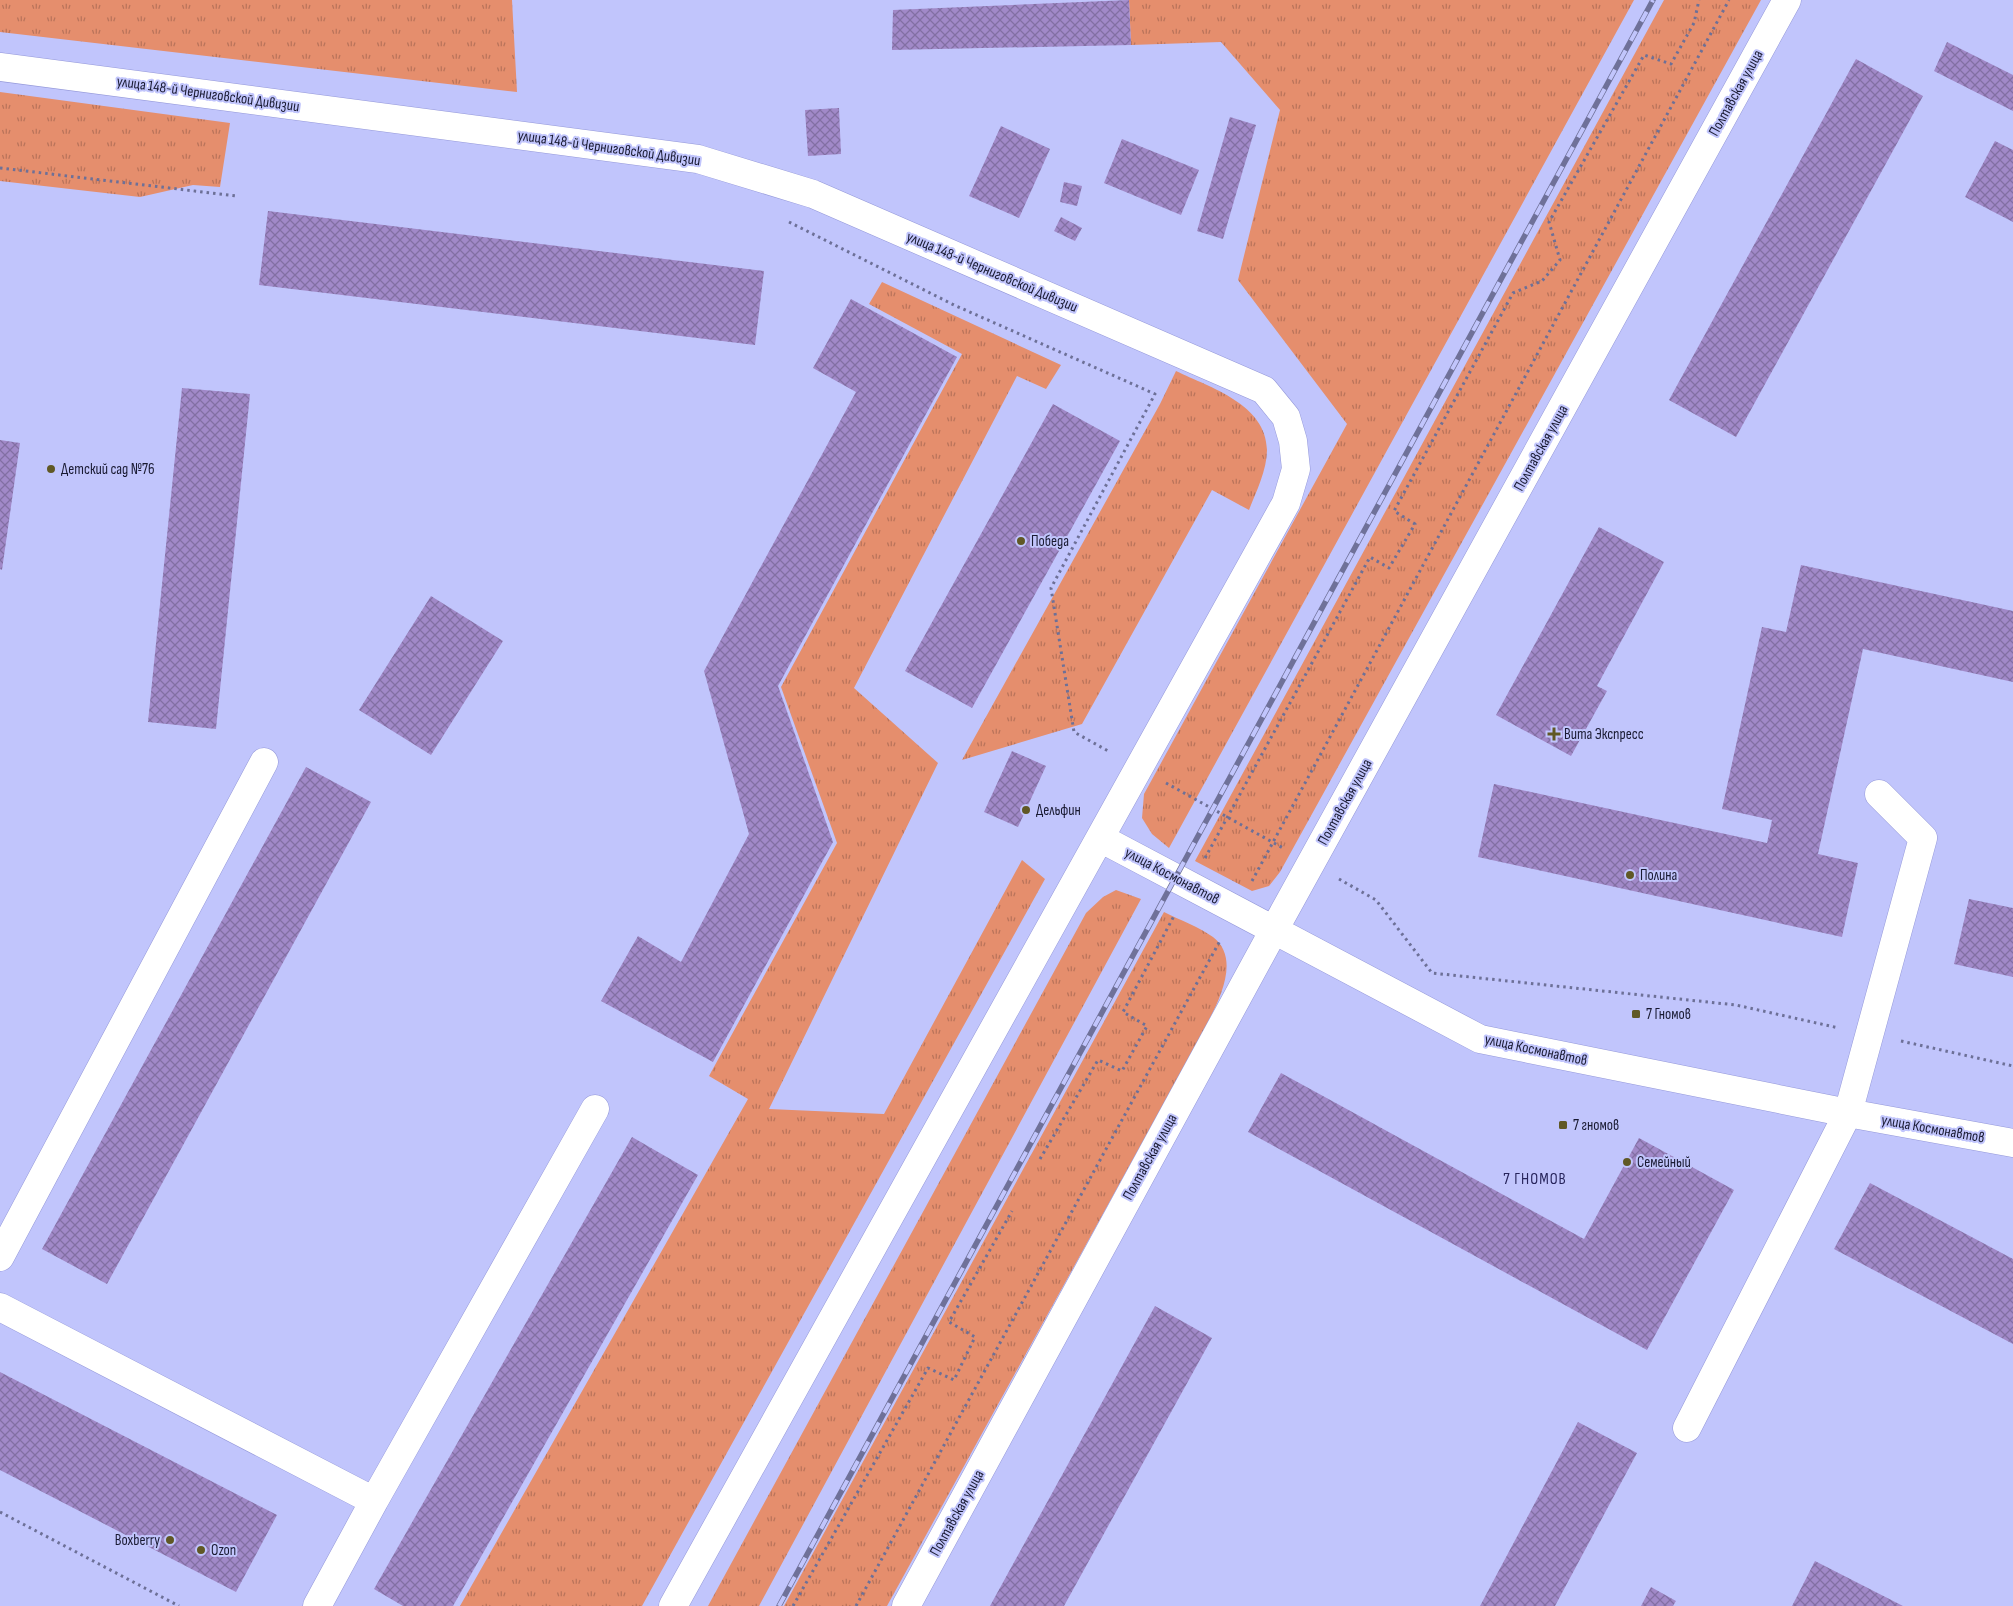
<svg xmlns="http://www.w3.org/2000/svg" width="2013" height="1606" font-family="'Sofia Sans Condensed',sans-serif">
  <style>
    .grass { fill: url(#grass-tufts) }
    .building { fill: url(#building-cross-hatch) }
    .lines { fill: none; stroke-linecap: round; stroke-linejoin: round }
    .minor-casing { stroke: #9498d9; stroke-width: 29 }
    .path { stroke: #6d7097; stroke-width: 3; stroke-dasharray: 2.5 4; stroke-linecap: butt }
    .minor { stroke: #fff; stroke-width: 28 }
    .rail-casing { stroke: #6f7199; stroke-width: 5.5 }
    .rail { stroke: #c1c5fc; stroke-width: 4; stroke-dasharray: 11; stroke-linecap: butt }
    .poi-dot { fill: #605825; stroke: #c1c5fc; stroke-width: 2 }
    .labels { text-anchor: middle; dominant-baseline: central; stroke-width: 4; stroke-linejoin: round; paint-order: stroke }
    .street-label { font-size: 15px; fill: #191a32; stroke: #c1c5fc }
    .poi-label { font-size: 15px; fill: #191a32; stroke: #c1c5fc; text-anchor: start }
    .neighbourhood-label { font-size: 16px; letter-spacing: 1px; fill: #27245b; stroke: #c1c5fc }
  </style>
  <defs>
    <pattern id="grass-tufts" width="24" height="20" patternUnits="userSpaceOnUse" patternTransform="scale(1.25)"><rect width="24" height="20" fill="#e58e6d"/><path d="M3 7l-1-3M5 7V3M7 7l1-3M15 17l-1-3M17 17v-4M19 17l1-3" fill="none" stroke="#b9735a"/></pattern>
    <pattern id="building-cross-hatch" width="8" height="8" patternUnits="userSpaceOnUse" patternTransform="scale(1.25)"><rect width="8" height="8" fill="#a189c8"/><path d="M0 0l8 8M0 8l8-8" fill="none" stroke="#826fa3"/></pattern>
  </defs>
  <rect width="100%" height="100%" fill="#c1c5fc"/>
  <path class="grass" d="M0 0H512L517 92 0 32Z
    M1129 0H1634L1169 848 1152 834 1142 818 1144 794 1347 424 1238 280 1280 110 1221 42 1131 45Z
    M1664 0H1761L1280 872 1269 886 1252 891 1195 861Z
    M0 92 230 123 220 187 193 185 140 197 0 181Z
    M882 282 1061 365 1046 389 1017 376 854 688 938 763 769 1109 884 1114 1022 860 1045 879 642 1606H460L748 1099 709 1076 837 843 781 687 962 354 869 304Z
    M1176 371C1211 388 1266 404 1267 450 1267 470 1256 492 1249 510L1212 490 1082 724 962 760 1160 404Z
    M1116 890 1141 899 759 1606H708L1086 913 1103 897Z
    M1164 912C1180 920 1199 927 1213 937 1244 961 1214 1009 1202 1034L887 1606H784Z"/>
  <path class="building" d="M1129 0 1131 45 892 50 893 10Z
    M1947 42 2013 75V111L1934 71Z
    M1856 59 1923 96 1736 437 1669 400Z
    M839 108 841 154 808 156 805 110Z
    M1230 117 1256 125 1223 239 1197 231Z
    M1001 126 1050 149 1019 218 969 196Z
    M1122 139 1199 170 1181 215 1104 183Z
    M1995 141 2013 150V222L1965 197Z
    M1064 182 1082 186 1077 206 1060 202Z
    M268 211 764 271 755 345 259 285Z
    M1061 217 1082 228 1075 241 1054 231Z
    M851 299 957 357 778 686 833 842 713 1062 601 1001 638 936 681 962 749 834 704 671 856 392 813 368Z
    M182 388 250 394 216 729 148 722Z
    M1053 404 1120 441 972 708 905 671Z
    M0 440 20 443 2 570 0 569Z
    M1599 527 1664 562 1597 686 1607 691 1571 756 1496 715Z
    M1801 565 2013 611V682L1863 649 1818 854 1858 863 1842 937 1478 857 1494 784 1767 843 1772 820 1722 809 1762 627 1786 632Z
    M431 596 503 641 431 755 359 710Z
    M1012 751 1046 766 1018 827 984 812Z
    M306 767 371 802 107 1284 42 1249Z
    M1969 899 2013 908V977L1954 964Z
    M1281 1073 1584 1239 1639 1138 1734 1190 1647 1350 1248 1132Z
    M632 1137 698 1175 453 1606H403L374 1589Z
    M1870 1183 2013 1259V1344L1834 1249Z
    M1155 1306 1212 1338 1064 1606H990Z
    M0 1372 277 1515 236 1592 0 1470Z
    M1578 1422 1637 1453 1555 1606H1480Z
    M1815 1561 1903 1606H1792Z
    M1651 1587 1676 1601 1673 1606H1641Z"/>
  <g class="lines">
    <defs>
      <path id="minor" d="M0 67 698 159 813 194 1264 390 1286 417 1293 441 1296 469 1286 503 673 1606
        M1100 838 1480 1039 1848 1113 2013 1143
        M0 1257 264 762
        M0 1307 374 1501 317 1606
        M1687 1428 1848 1113 1923 838 1879 794
        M374 1501 595 1109
        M906 1606 1274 930 1787 0"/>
    </defs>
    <use href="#minor" class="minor-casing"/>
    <path class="path" d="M0 168 237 196
      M789 222 954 305 1155 394 1051 588 1074 732 1110 752
      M1166 783 1283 848
      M1205 858 1370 557 1389 568 1415 524 1394 511 1513 293 1542 281 1560 260 1549 222 1644 55 1671 64 1694 23 1699 0
      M1339 879 1376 900 1432 973 1736 1005 1839 1028
      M1252 881 1729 0
      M1901 1041 2013 1066
      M1040 1159 1098 1060 1122 1071 1147 1026 1123 1012 1175 914
      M0 1512 179 1606
      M793 1606 928 1368 954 1380 975 1337 949 1322 1012 1211
      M856 1606 1221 939"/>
    <use href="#minor" class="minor"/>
    <defs>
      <path id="rail" d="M779 1606 1653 0"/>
    </defs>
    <use href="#rail" class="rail-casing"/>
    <use href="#rail" class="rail"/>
  </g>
  <g class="poi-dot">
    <circle cx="51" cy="469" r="5"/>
    <circle cx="1021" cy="541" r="5"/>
    <path d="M1551.5 726.5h5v5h5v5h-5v5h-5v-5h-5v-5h5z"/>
    <circle cx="1026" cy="810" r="5"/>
    <circle cx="1630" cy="875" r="5"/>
    <rect x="1631" y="1009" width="10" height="10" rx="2.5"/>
    <rect x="1558" y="1120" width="10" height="10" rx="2.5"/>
    <circle cx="1627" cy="1162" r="5"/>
    <circle cx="170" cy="1540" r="5"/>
    <circle cx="201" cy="1550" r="5"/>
  </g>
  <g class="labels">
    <g class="street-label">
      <text transform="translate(1736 93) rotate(-61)">Полтавская улица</text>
      <text transform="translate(208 94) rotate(8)">улица 148-й Черниговской Дивизии</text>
      <text transform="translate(609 148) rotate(8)">улица 148-й Черниговской Дивизии</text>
      <text transform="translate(992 272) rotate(23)">улица 148-й Черниговской Дивизии</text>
      <text transform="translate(1541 448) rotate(-61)">Полтавская улица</text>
      <text transform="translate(1345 802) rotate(-61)">Полтавская улица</text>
      <text transform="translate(1172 876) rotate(28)">улица Космонавтов</text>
      <text transform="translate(1536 1050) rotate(12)">улица Космонавтов</text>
      <text transform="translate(1933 1129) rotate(10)">улица Космонавтов</text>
      <text transform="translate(1150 1157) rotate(-61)">Полтавская улица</text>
      <text transform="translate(957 1513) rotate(-61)">Полтавская улица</text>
    </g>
    <g class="poi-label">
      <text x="61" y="469">Детский сад №76</text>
      <text x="1031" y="541">Победа</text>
      <text x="1564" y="734">Вита Экспресс</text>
      <text x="1036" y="810">Дельфин</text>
      <text x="1640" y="875">Полина</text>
      <text x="1646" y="1014">7 Гномов</text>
      <text x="1573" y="1125">7 гномов</text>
      <text x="1637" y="1162">Семейный</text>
      <text x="160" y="1540" text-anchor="end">Boxberry</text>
      <text x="211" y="1550">Ozon</text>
    </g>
    <g class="neighbourhood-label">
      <text x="1535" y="1179">7 ГНОМОВ</text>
    </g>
  </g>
</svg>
